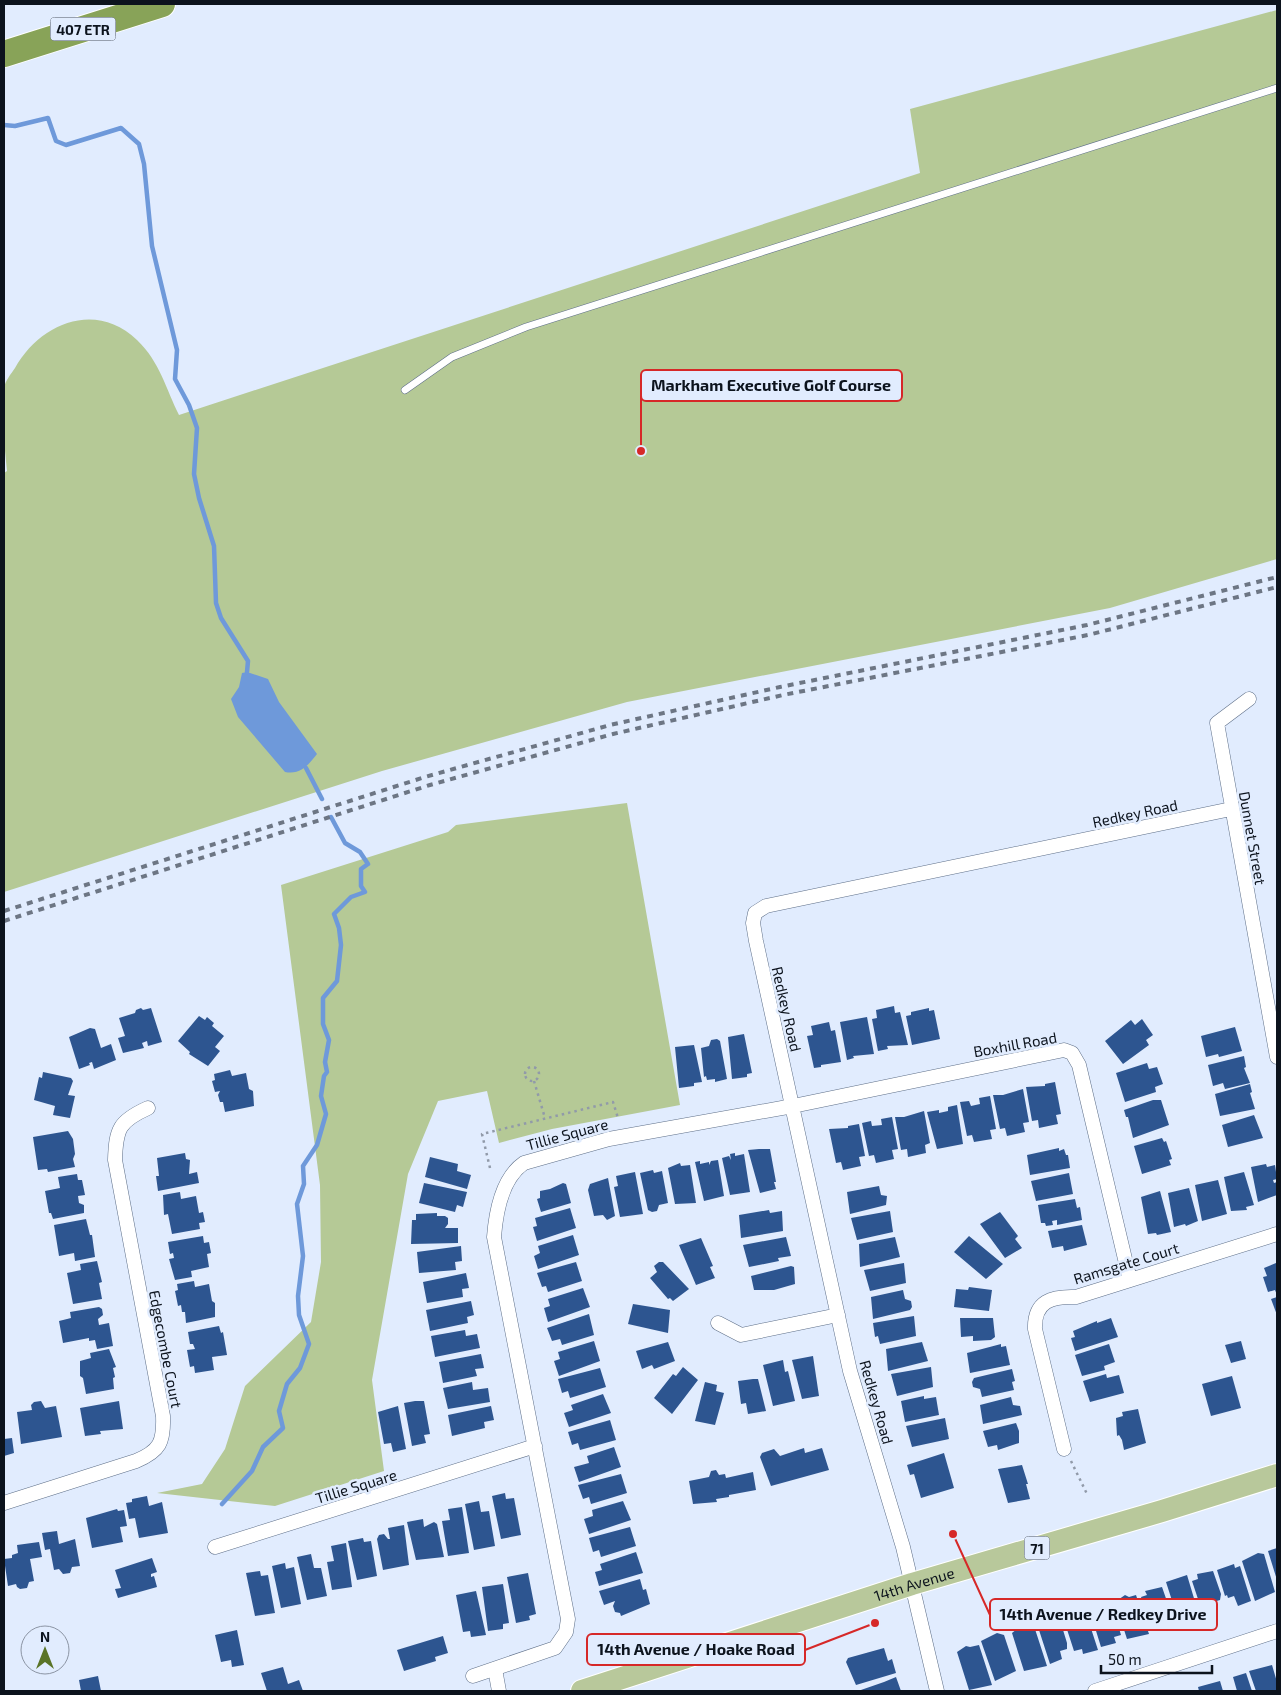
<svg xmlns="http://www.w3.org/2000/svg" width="1281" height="1695" font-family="'Exo 2',sans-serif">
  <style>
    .green { fill: #b5c996 }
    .water { fill: #6e99da }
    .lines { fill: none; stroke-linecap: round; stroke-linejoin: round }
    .stream { stroke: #6e99da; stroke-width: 4.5 }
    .building { fill: #2d5590 }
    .lane-casing { stroke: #5e6f88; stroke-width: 8 }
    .street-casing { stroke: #5e6f88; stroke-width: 15 }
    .primary-casing { stroke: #fff; stroke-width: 24 }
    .highway-casing { stroke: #fff; stroke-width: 28 }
    .path { stroke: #919aa9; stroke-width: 2.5; stroke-dasharray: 2.5 4; stroke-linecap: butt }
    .lane { stroke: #fff; stroke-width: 7 }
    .street { stroke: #fff; stroke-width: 14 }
    .primary { stroke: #b8c89b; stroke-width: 22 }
    .highway { stroke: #88a358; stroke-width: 26 }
    .rail { stroke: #6d7684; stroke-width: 4; stroke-dasharray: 6 6; stroke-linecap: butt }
    .labels { text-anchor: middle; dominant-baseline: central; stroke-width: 5; stroke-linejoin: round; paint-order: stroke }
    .shield { fill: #e1ecfe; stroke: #4c5460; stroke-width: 1 }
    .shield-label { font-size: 14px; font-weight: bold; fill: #0c131d }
    .street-label { font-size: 15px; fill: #0c131d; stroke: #e1ecfe }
    .leader { fill: none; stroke: #d62828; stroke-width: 2 }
    .callout-dot { fill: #d62828; stroke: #e1ecfe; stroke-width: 2 }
    .callout { fill: #e1ecfe; stroke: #d62828; stroke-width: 2 }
    .callout-label { font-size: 16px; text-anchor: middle; font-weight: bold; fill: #0c131d }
  </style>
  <rect width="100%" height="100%" fill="#e1ecfe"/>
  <path class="green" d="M1277 10V559L1110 608 627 702 382 771 4 892V473L7 471C5 449 0 408 4 388 5 381 11 374 15 368 40 323 96 300 137 340 160 362 166 389 179 415L920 173 910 109Z
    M627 803 680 1105 552 1129 499 1143 487 1091 438 1101 408 1174 372 1380 384 1471 275 1506 157 1493 202 1484 225 1449 245 1386 311 1322 321 1262 320 1185 281 885 448 832 456 825Z"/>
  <path class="water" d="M247 672 268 679 279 702 317 754C308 765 301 775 285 772L238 717 231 699 239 687 242 673Z"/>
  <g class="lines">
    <path class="stream" d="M4 125 15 126 48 118 56 141 66 145 121 128 139 144 144 164 152 246 177 350 175 379 189 405 197 428 194 474 199 498 214 546 216 603 221 618 248 661 247 672
      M306 768 322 799
      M222 1504 252 1471 263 1447 283 1428 279 1411 287 1384 300 1368 309 1344 299 1315 298 1296 303 1256 297 1204 304 1184 303 1166 317 1145 326 1114 321 1096 324 1076 327 1072 325 1062 329 1040 323 1024V998L337 981 341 945 339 928 334 914 351 897 365 892 361 886V869L368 864 360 852 345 843 331 817"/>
  </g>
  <path class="building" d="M894 1006 895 1013 900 1012 908 1045 887 1046 888 1049 878 1051 872 1019 877 1018 876 1010Z
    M141 1008 143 1010 151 1008 162 1042 148 1046 147 1041 142 1043 144 1048 123 1053 118 1038 125 1036 119 1018 135 1013 136 1010Z
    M929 1008V1011L934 1010 940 1039 912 1045 906 1016 911 1015V1012Z
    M199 1016 205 1020 207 1017 214 1023 212 1026 224 1036 215 1047 220 1051 208 1066 189 1054 190 1052 178 1041Z
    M867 1017 874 1054 853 1056 854 1058 847 1060 840 1022Z
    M1142 1019 1153 1035 1146 1040 1149 1045 1123 1064 1105 1041 1131 1020 1135 1025Z
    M829 1022 831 1031 835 1030 841 1062 821 1065V1067L814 1068 807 1036 813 1035 811 1026Z
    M1235 1027 1242 1051 1219 1057 1218 1054 1206 1057 1201 1036Z
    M90 1028 95 1029 101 1048 111 1044 116 1060 94 1069 92 1062 89 1063 90 1065 79 1069 69 1037Z
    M744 1034 752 1073 747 1074V1077L732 1079 728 1037Z
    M717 1039 720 1041 727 1079 715 1082V1079L707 1080 706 1076 704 1077 701 1048 709 1046 711 1040Z
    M694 1045 702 1082 694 1083V1086L679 1088 675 1047Z
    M1244 1056 1246 1067 1244 1068 1250 1083 1225 1089 1223 1083 1213 1086 1208 1065Z
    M1147 1063 1149 1069 1157 1067 1163 1084 1155 1087 1156 1092 1125 1102 1116 1073Z
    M230 1070 232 1076 246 1073 249 1089 253 1091 254 1106 225 1112 223 1102H220L218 1095 220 1091 215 1092 212 1081 215 1080 214 1074Z
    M43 1072 71 1078 73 1081 68 1095 75 1096 70 1118 53 1115 55 1106 34 1100 39 1077 42 1078Z
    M1055 1082 1061 1114 1056 1115 1058 1124 1039 1128 1038 1120 1032 1121 1026 1087 1045 1086V1084Z
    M1250 1084 1252 1092 1250 1093 1255 1109 1220 1116 1215 1094Z
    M1023 1089 1029 1122 1023 1123 1025 1132 1007 1136 1005 1128 1000 1129 993 1095H1003Z
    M990 1096 996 1129 990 1130 992 1139 974 1142 972 1135 967 1136 960 1102 969 1101 971 1106 980 1104 979 1098Z
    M1153 1100H1161L1169 1125 1133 1138 1128 1117H1126L1124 1110Z
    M957 1105 963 1144 937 1149 927 1112 939 1110V1113L948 1111V1107Z
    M924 1111 930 1143 925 1145 926 1153 908 1157 907 1149 901 1150 895 1117H904Z
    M1254 1115 1263 1138 1228 1147 1222 1125Z
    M892 1117 898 1149 892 1150 894 1159 876 1163 874 1155 869 1156 862 1123 871 1121 872 1126 882 1125 881 1119Z
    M859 1124 865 1156 859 1157 861 1166 843 1170 841 1162 836 1163 829 1129 848 1128V1126Z
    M68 1131 73 1139 75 1154 73 1159 75 1167 48 1172 47 1169 38 1170 33 1137Z
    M1162 1138 1164 1142 1166 1141 1172 1159 1169 1160 1171 1165 1142 1174 1134 1146Z
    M1059 1148V1151L1064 1149 1066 1155H1068L1070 1168 1030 1175 1027 1155Z
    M759 1149H770L776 1182H774L776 1189 760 1193 748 1150Z
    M185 1153 186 1159 190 1160 189 1174 197 1172 199 1183 158 1191 156 1176H159L157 1158Z
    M735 1153V1156L744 1154 750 1192 730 1195 722 1158 729 1156 731 1160 730 1154Z
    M430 1157 458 1164 457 1171 471 1175 467 1189 425 1177Z
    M718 1160 724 1196 704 1201 695 1162 700 1161V1164L709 1162V1165L711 1161Z
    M680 1163 681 1166 690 1165 696 1203 675 1204 668 1168Z
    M1266 1164 1267 1167 1275 1165 1277 1179 1273 1180 1274 1183 1277 1182V1195L1258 1202 1251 1167Z
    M653 1170 654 1173 662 1171 668 1203 659 1205 657 1211 652 1212 648 1210 640 1173Z
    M635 1172 643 1214 620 1217 614 1187 618 1186 616 1176Z
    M1244 1172 1254 1205 1246 1207 1247 1210 1231 1211 1224 1177Z
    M1069 1173 1073 1194 1036 1201 1031 1181Z
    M77 1174 78 1180H82L85 1195 78 1196 79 1203 84 1205V1213L53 1219 51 1213H49L45 1191 60 1188 58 1177Z
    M608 1178 615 1216 607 1220 603 1215 594 1216 588 1190 590 1184Z
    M1218 1180 1227 1214 1202 1221 1195 1185Z
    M424 1183 467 1192 463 1207 457 1205 455 1212 419 1203Z
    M563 1183 566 1184 571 1203 541 1212 537 1199 540 1198V1191L550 1189Z
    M879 1186 881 1195 887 1196 886 1205 850 1214 847 1192Z
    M1189 1188 1198 1221 1186 1226 1185 1224 1174 1227 1168 1193Z
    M1160 1191 1171 1232 1157 1235 1156 1233 1148 1234 1141 1197Z
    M180 1192 181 1199 196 1196 199 1213 203 1212 205 1222 199 1223 200 1229 172 1234 168 1214 164 1215 163 1195Z
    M1075 1199 1077 1208 1080 1207 1082 1220 1057 1225V1220L1052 1221 1053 1225 1046 1226 1045 1223H1041L1038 1205Z
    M570 1208 576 1228 537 1241 533 1227 537 1226 535 1218Z
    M769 1210 770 1213 782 1211 783 1231 741 1238 739 1215Z
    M890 1211 893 1232 857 1240 851 1218Z
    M1000 1212 1018 1236 1015 1239 1022 1248 1005 1258 980 1224Z
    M437 1213V1216H445L448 1218V1224L445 1228H458V1243L411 1244 412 1220H416V1214Z
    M86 1219 90 1235H92L95 1257 75 1261 74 1253 59 1256 54 1225Z
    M1082 1225 1087 1245 1064 1251 1063 1246 1052 1248 1048 1231Z
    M573 1235 579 1255 538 1269 534 1256 540 1253 538 1246Z
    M203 1236 204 1243 209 1242 211 1253 207 1254 209 1267 191 1271 192 1277 175 1280 169 1259 174 1258 173 1253 170 1254 168 1242Z
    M969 1236 1003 1264 986 1279 954 1252Z
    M786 1237 791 1256 778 1258 779 1261 749 1267 743 1245Z
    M895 1237 900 1257 860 1267 859 1244Z
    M701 1238 713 1266 710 1267 715 1278 696 1285 679 1245Z
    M461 1246 462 1261 455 1262 456 1270 419 1273 417 1252Z
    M97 1261 102 1282 99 1283 102 1299 73 1304 67 1273 81 1270 80 1264Z
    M576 1262 582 1281 548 1292 546 1286 542 1287 537 1273Z
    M659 1262H663L689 1289 673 1301 670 1298 668 1299 650 1278 657 1272 654 1266Z
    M904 1263 906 1283 870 1291 864 1270Z
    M1276 1263 1277 1265V1295L1275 1290 1268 1292 1263 1277 1267 1276 1264 1268Z
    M791 1266 794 1267 795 1284 774 1290H754L751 1276Z
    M466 1273 469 1288 462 1289 463 1297 427 1303 423 1282Z
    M194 1281 195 1287 209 1284 212 1301 215 1303V1317L186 1323 185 1312H182L181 1305 178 1306 175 1291 178 1290 177 1284Z
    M969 1287 992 1290 989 1311 954 1307 956 1289 968 1290Z
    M583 1288 590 1307 548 1322 544 1308 550 1306 548 1299Z
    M903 1290 905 1299 911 1301 912 1307 910 1310 873 1319 871 1297Z
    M1277 1297V1315L1271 1299Z
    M471 1301 474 1315 467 1317 468 1323 430 1331 426 1310Z
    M633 1304 670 1310 668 1333 628 1324Z
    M99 1307 102 1309 103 1315 98 1319 99 1325 109 1323 113 1346 97 1349 95 1340 89 1341V1338L63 1343 59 1321 71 1318 70 1312Z
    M589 1314 594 1335 562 1345 560 1339 552 1341 547 1328Z
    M914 1316 916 1336 880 1344 878 1336 875 1337 873 1323Z
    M960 1318H993L995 1337 991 1340 973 1341V1336L961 1337Z
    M1111 1318 1118 1337 1075 1351 1071 1338 1075 1337 1073 1331 1097 1321V1323Z
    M219 1326 221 1333 223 1332 227 1355 212 1357 214 1370 195 1373 194 1366 190 1367 187 1350 195 1349 193 1344H190L188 1332Z
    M465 1330 466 1336 477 1334 480 1348 435 1357 431 1336Z
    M594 1341 600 1361 559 1376 554 1361 560 1359 558 1352Z
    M1241 1341 1246 1359 1231 1363 1225 1345Z
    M668 1342 675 1361 654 1369 652 1365 642 1369 636 1351Z
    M922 1342 928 1361 888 1371 886 1349Z
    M1001 1344V1347L1006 1346 1010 1365 970 1373 967 1353Z
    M1109 1344 1115 1362 1104 1366 1105 1370 1082 1376 1075 1355Z
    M109 1349 116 1367 113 1368 115 1377 113 1378 114 1389 86 1394 83 1378 80 1376V1361L91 1358 90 1353Z
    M481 1354 484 1368 475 1369 477 1376 443 1383 439 1362Z
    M813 1356 819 1396 802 1399 792 1360Z
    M783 1360 785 1372 788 1371 795 1401 773 1406 763 1365Z
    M683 1367 698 1380 672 1414 654 1398 673 1374 676 1376Z
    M931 1367 933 1387 897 1396 891 1374Z
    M600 1368 606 1387 570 1398 568 1391 562 1393 558 1379Z
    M1012 1369 1015 1381 1012 1382 1014 1390 982 1397 980 1389 973 1387 972 1382 974 1378Z
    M1106 1374 1107 1378 1119 1375 1124 1393 1090 1402 1083 1381Z
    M1232 1376 1241 1408 1211 1416 1202 1384Z
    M753 1379H758L766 1411 748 1414 746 1403 741 1404 738 1381Z
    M472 1382 473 1390 488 1388 490 1402 448 1409 443 1388Z
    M705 1382 717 1385 716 1391 724 1393 715 1425 695 1421Z
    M603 1394 611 1413 569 1427 564 1413 573 1410 571 1405Z
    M924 1396V1399L936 1397 939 1415 905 1422 901 1401Z
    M1011 1397 1013 1405 1020 1406 1022 1415 983 1424 980 1405Z
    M41 1401 45 1408 56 1406 62 1437 21 1444 17 1412 32 1410 31 1405 34 1402Z
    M119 1401 123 1429 100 1431 101 1434 85 1436 80 1408Z
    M415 1401H424L430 1434 424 1435 426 1443 412 1446 404 1403Z
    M398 1406 406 1449 393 1452 391 1443 384 1444 378 1412Z
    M491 1406 494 1420 484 1422 485 1428 452 1436 448 1415Z
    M1138 1409 1146 1443 1124 1450 1122 1440 1119 1435 1117 1436 1116 1418 1123 1416 1122 1412Z
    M945 1418 949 1439 912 1447 906 1426Z
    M610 1420 616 1440 580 1450 578 1443 572 1445 568 1432Z
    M1016 1423 1019 1431V1443L998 1450 997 1445 988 1447 983 1431Z
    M12 1438 14 1453 4 1456V1439Z
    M614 1447 621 1467 579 1482 574 1467 589 1463 587 1456Z
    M804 1448 805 1453 822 1448 829 1470 771 1486 760 1457 762 1453 774 1449 780 1456Z
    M944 1453 954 1488 921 1498 914 1474 910 1475 907 1465Z
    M1022 1465 1028 1484H1026L1030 1499 1008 1503 998 1469Z
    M716 1470 719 1475 725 1474 726 1478 753 1472 756 1490 729 1495V1497L716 1499 717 1502 693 1504 689 1481 709 1477 711 1471Z
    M621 1474 627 1493 591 1504 589 1497 583 1499 578 1485Z
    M505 1493 506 1499 514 1498 521 1535 501 1539 492 1496Z
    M147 1496 149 1506 162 1502 168 1533 139 1538 135 1518 129 1519 126 1503 132 1502V1499Z
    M479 1501 481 1512 489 1511 495 1546 474 1550 465 1504Z
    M623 1501 631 1520 589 1534 584 1519 593 1516 592 1510Z
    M462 1507 469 1553 448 1556 442 1521 450 1520 448 1509Z
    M117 1509 118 1511 124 1510 127 1526 120 1527 123 1542 92 1548 86 1518Z
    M423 1519 424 1527 434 1522 437 1524 444 1557 416 1560 407 1522Z
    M404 1525 409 1565 383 1570 377 1539 379 1535 384 1534 388 1539H390L388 1528Z
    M630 1527 636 1546 601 1557 599 1550 593 1552 589 1538Z
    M57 1531 59 1544 75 1539 80 1566 72 1567 70 1573 63 1574 59 1569 54 1570 50 1549 45 1550 42 1533Z
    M363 1538 364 1542 371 1541 377 1576 357 1580 348 1541Z
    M39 1542 42 1557 30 1559 34 1581 29 1582 27 1588 20 1589 17 1587 16 1584 8 1586 4 1559 12 1558V1555L18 1553 17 1545Z
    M346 1543 352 1587 332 1590 327 1562 334 1561 331 1546Z
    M1277 1548V1580L1268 1551Z
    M636 1552 643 1573 599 1586 595 1572 602 1570 600 1564Z
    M1258 1553 1264 1554 1275 1592 1255 1601 1242 1561Z
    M311 1554 314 1568H321L327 1596 307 1600 297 1557Z
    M152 1558 157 1572 151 1574V1577L154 1576 157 1587 118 1598 115 1589 121 1588 115 1570Z
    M285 1563 286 1569 294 1567 301 1604 281 1608 272 1566Z
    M1234 1564 1235 1568 1240 1566 1251 1601 1238 1606 1234 1596 1228 1598 1227 1595 1225 1596 1217 1570Z
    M260 1571 261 1576 268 1575 275 1613 255 1616 246 1573Z
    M1213 1571 1221 1594 1220 1600 1213 1602 1216 1610 1203 1614 1192 1581 1198 1579 1197 1574Z
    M528 1573 536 1614 529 1616 530 1620 516 1623 507 1577Z
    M1187 1575 1199 1615 1183 1620 1179 1613H1176L1166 1582Z
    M640 1579 643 1590 646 1589 650 1604 621 1616 620 1613 615 1612 613 1606 615 1601 604 1605 599 1591Z
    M503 1584 509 1623 503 1624V1629L488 1631 482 1587Z
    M1162 1587 1170 1610 1169 1616 1162 1618 1165 1627 1152 1631 1141 1597 1147 1595 1145 1591Z
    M476 1591 486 1635 471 1637 470 1631 463 1632 456 1595Z
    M1125 1595 1129 1597 1136 1595 1149 1634 1127 1639 1115 1602Z
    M1110 1598 1121 1635 1114 1637 1116 1643 1101 1647 1088 1605Z
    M1084 1607 1098 1650 1083 1654 1082 1649 1074 1651 1062 1614Z
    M1060 1620 1067 1643V1649L1060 1651 1062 1659 1050 1664 1039 1630 1045 1628 1043 1624Z
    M1034 1626 1047 1666 1024 1671 1012 1633 1017 1629Z
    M237 1630 244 1665 232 1667 231 1660 221 1662 215 1635Z
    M997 1633 1004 1635 1016 1671 995 1681 981 1641Z
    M443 1636 448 1653 435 1657 436 1661 404 1671 397 1650Z
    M979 1645 992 1685 969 1690 957 1652 966 1646 970 1647Z
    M884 1648 888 1661 892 1659 896 1673 856 1685 846 1662 848 1658Z
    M1272 1665 1277 1682V1691H1256L1249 1671Z
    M283 1667 288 1684 299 1680 303 1691H267L261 1673Z
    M1246 1673 1252 1691H1237L1233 1677Z
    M98 1676 101 1691H81L79 1680Z
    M896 1677 901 1691H858L884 1682Z
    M1220 1681 1223 1691H1199L1198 1687Z"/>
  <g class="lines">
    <defs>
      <path id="lane" d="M405 390 452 357 526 327 1277 88"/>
      <path id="street" d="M1249 699 1217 723 1277 1057
        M718 1323 741 1335 838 1315
        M1064 1449 1035 1329C1034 1301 1052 1296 1076 1297L1277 1234
        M4 1503 136 1461C160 1451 164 1442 163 1416L115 1160C116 1129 119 1121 148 1108
        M215 1547 535 1446
        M495 1669 499 1691
        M473 1676 555 1648 566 1632 568 1619 494 1237C496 1211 502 1178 524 1163L609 1139 793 1106 1064 1050 1072 1053 1079 1065 1130 1280
        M937 1691 903 1547 850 1371 756 941 753 923 755 913 766 906 1231 809
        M1095 1691 1277 1631"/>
      <g id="primary">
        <path id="s1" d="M582 1691 912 1584 1162 1511 1277 1475"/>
      </g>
      <path id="highway" d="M4 54 162 4"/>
    </defs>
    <use href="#lane" class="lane-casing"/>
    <use href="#street" class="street-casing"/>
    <use href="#primary" class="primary-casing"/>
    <use href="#highway" class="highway-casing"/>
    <path class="path" d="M525 1074a7 7 0 1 1 14 0a7 7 0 1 1-14 0Z
      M534 1081 545 1118
      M490 1168 482 1134 613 1102 618 1118
      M1071 1461 1087 1494"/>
    <use href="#lane" class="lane"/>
    <use href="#street" class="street"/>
    <use href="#primary" class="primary"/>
    <use href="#highway" class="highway"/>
    <path class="rail" d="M4 911 425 777 610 725 780 687 1087 625 1277 577
      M4 921 430 785 613 734 783 695 1088 635 1277 587"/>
  </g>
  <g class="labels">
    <g class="shield">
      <rect x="50.5" y="17.5" width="65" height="23" rx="4"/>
      <rect x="1024.5" y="1536.5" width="25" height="23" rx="4"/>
    </g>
    <g class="shield-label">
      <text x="83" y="29">407 ETR</text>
      <text x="1037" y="1548">71</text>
    </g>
    <g class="street-label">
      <text transform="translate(1135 813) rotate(-12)">Redkey Road</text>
      <text transform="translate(1253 838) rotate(80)">Dunnet Street</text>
      <text transform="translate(787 1009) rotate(77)">Redkey Road</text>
      <text transform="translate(1015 1044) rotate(-10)">Boxhill Road</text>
      <text transform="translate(567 1134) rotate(-15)">Tillie Square</text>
      <text transform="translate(1126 1263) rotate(-17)">Ramsgate Court</text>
      <text transform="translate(166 1349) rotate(79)">Edgecombe Court</text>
      <text transform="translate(877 1402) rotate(74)">Redkey Road</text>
      <text transform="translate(356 1486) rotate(-17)">Tillie Square</text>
      <text stroke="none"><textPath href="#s1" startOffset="349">14th Avenue</textPath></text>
    </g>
  </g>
  <path class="leader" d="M641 451L641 386M953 1534L990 1615M875 1623L805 1650"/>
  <g class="callout-dot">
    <circle cx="641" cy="451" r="5"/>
    <circle cx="953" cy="1534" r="5"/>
    <circle cx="875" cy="1623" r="5"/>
  </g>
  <g class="callout">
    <rect x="641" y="370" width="261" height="31" rx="5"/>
    <rect x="990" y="1599" width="227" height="31" rx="5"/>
    <rect x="587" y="1634" width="218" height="31" rx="5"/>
  </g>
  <g class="callout-label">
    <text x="771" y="391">Markham Executive Golf Course</text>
    <text x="1103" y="1620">14th Avenue / Redkey Drive</text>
    <text x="696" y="1655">14th Avenue / Hoake Road</text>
  </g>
  <rect width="1281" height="1695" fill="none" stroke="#0c131d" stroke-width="10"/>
  <g transform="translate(45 1650)"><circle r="24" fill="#e1ecfe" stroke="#8c95a4"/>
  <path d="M0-4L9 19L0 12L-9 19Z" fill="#5a7427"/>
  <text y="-8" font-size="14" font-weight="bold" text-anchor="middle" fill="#0c131d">N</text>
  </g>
  <path d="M1101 1665v8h111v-8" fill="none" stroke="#0c131d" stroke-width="2.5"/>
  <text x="1108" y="1665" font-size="15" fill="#0c131d" stroke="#e1ecfe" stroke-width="4" paint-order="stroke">50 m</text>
</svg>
